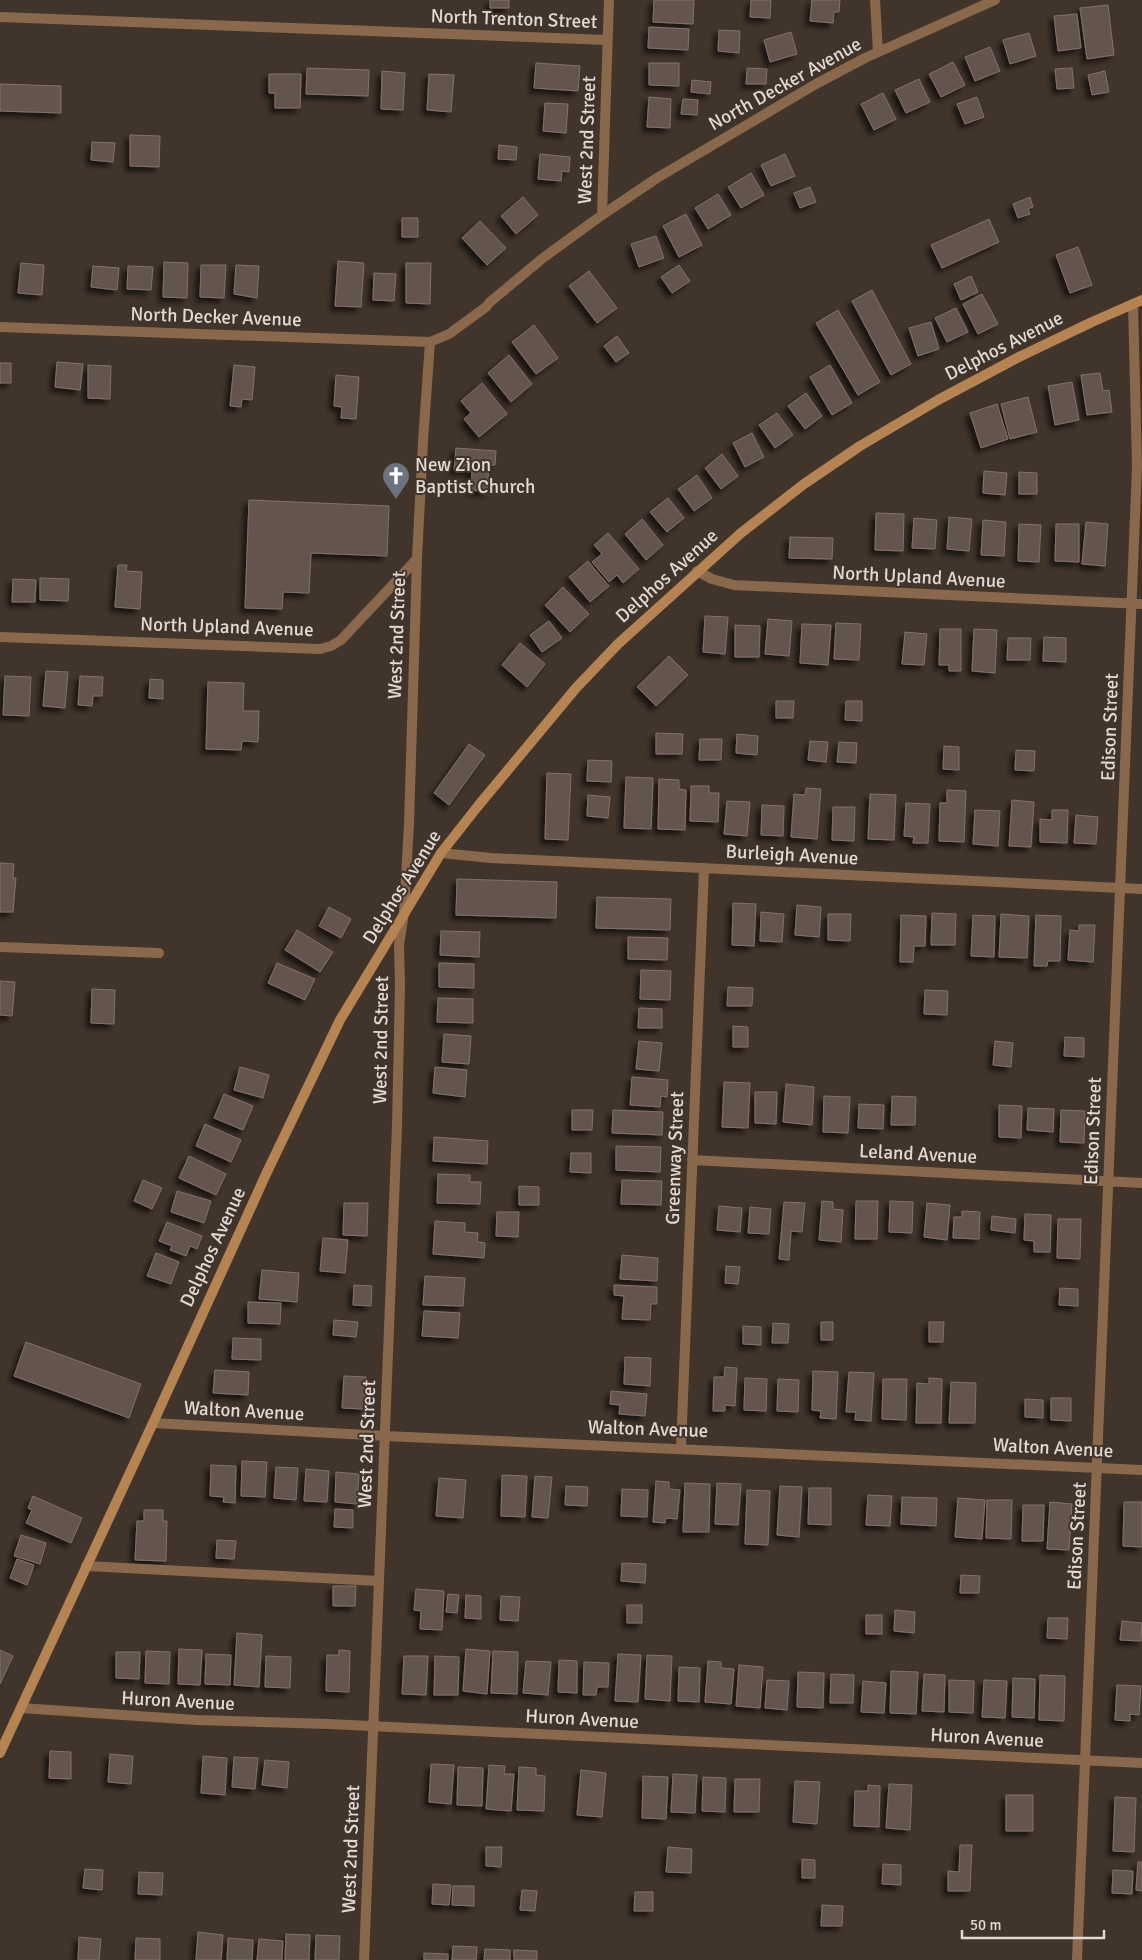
<svg xmlns="http://www.w3.org/2000/svg" width="1142" height="1960" font-family="Signika,sans-serif">
  <style>
    .building { fill: #64544e; stroke: #82726b; filter: url(#shadow) }
    .lines { fill: none; stroke-linecap: round; stroke-linejoin: round }
    .street { stroke: #89684b; stroke-width: 10 }
    .secondary { stroke: #b68353; stroke-width: 10 }
    .labels { text-anchor: middle; dominant-baseline: central; stroke-width: 4; stroke-linejoin: round; paint-order: stroke }
    .street-label { font-size: 19px; fill: #e1d9d3; stroke: #40342b }
    .poi-label { font-size: 19px; fill: #e1d9d3; stroke: #40342b; text-anchor: start }
  </style>
  <defs>
    <filter id="shadow"><feDropShadow dx="-4.5" dy="4.5" stdDeviation="2.5" flood-color="#0009"/></filter>
  </defs>
  <rect width="100%" height="100%" fill="#40342b"/>
  <path class="building" d="M490 0H509V8H490Z
    M654 0H694L693 24 653 22Z
    M751 0H771L770 18 750 17Z
    M812 0H840L839 12H834L833 23 810 21Z
    M1108 5 1114 55 1087 59 1080 8Z
    M1077 14 1081 48 1058 51 1054 16Z
    M649 27 689 29 688 50 648 48Z
    M719 30 740 31 739 53 718 51Z
    M791 32 797 54 770 62 764 40Z
    M1029 33 1036 56 1010 64 1003 40Z
    M990 47 1000 71 975 81 965 57Z
    M953 62 965 85 941 97 929 74Z
    M536 63 580 66 578 91 534 88Z
    M649 63H679V86L649 85Z
    M307 68 369 70 368 96 306 94Z
    M747 68 767 69 766 84H746Z
    M1072 68 1074 88 1057 89 1055 69Z
    M382 71 405 73 403 110 381 109Z
    M1105 71 1109 92 1092 95 1088 75Z
    M269 74H301L300 108H275V93H269Z
    M429 74 454 75 451 112 427 110Z
    M919 79 930 102 906 113 895 90Z
    M692 80 711 82 710 94 691 92Z
    M0 84 61 86V113L0 111Z
    M883 93 896 119 874 130 861 104Z
    M649 97 671 99 670 128 647 127Z
    M977 97 984 117 965 124 957 104Z
    M683 99 698 100 697 115 681 114Z
    M545 103 568 104 566 133 543 131Z
    M130 135 160 136 159 167 130 166Z
    M92 142 115 143 113 162 91 160Z
    M499 145 517 147 516 160 498 159Z
    M540 154 570 157 569 172 562 171 561 181 538 179Z
    M785 154 795 176 771 186 761 165Z
    M751 173 764 195 741 208 728 187Z
    M810 187 816 202 800 208 794 193Z
    M718 194 731 215 708 229 695 208Z
    M523 197 538 215 516 234 501 216Z
    M1030 197 1033 207 1028 209 1030 214 1018 218 1013 204Z
    M686 214 702 245 679 257 663 226Z
    M402 218H418V237H402Z
    M989 219 999 242 942 268 931 245Z
    M480 221 506 248 487 265 462 238Z
    M656 236 664 258 639 267 631 244Z
    M1078 247 1092 285 1070 293 1056 255Z
    M338 261 364 263 361 307 335 306Z
    M164 262 188 263 187 298 163 297Z
    M21 263 44 265 42 295 18 293Z
    M406 263H431L430 304 406 303Z
    M201 265H226L224 298 200 297Z
    M236 265 259 266 257 298 234 294Z
    M679 265 690 281 672 293 661 277Z
    M93 266 119 268 117 290 91 287Z
    M128 266 153 267 151 290 127 289Z
    M589 271 617 308 597 323 569 286Z
    M374 273 396 274 394 301 373 300Z
    M971 276 978 292 961 300 954 284Z
    M872 290 911 364 891 375 852 301Z
    M982 294 998 324 978 334 963 304Z
    M956 308 968 332 947 342 935 318Z
    M838 310 880 382 858 395 816 323Z
    M931 322 939 349 918 356 909 328Z
    M534 325 558 358 536 374 512 342Z
    M617 336 629 353 616 362 604 346Z
    M509 355 532 384 511 402 488 373Z
    M57 362 83 364 80 390 55 387Z
    M0 363H11V383H0Z
    M88 365 111 366 110 399 88 398Z
    M234 365 255 367 252 400 242 399 241 407 230 406Z
    M830 365 852 403 832 415 810 377Z
    M1100 373 1103 391 1109 390 1112 412 1087 415 1081 375Z
    M336 375 359 377 356 419 341 418 342 407 334 406Z
    M1072 382 1079 420 1055 425 1048 386Z
    M482 383 507 414 479 437 464 419 471 413 461 401Z
    M806 393 822 416 805 429 788 406Z
    M1028 397 1037 432 1010 439 1001 404Z
    M997 404 1008 439 981 448 970 413Z
    M777 413 793 435 775 448 759 425Z
    M752 433 764 457 745 467 733 443Z
    M456 448 496 451 495 465H489L487 492 471 490 472 471 454 470Z
    M722 454 738 476 721 489 705 468Z
    M984 471 1007 473 1005 495 983 493Z
    M1019 472 1037 473V494H1019Z
    M697 475 712 498 694 511 678 489Z
    M668 498 684 518 667 532 650 512Z
    M249 500 389 506 387 556 311 553 309 593 283 592 282 609 245 608Z
    M876 513 904 514 903 551 875 550Z
    M949 517 972 519 969 551 947 549Z
    M914 518 937 520 935 549 912 548Z
    M642 519 663 545 646 560 625 534Z
    M983 520 1006 522 1004 556 981 555Z
    M1086 522 1108 524 1105 566 1082 564Z
    M1019 524 1041 525 1039 562 1018 561Z
    M1056 524H1079V562L1055 561Z
    M608 533 639 569 623 583 617 575 609 582 592 562 602 554 594 545Z
    M790 537 833 538 832 559 789 558Z
    M588 561 609 586 590 602 569 577Z
    M118 565H127L126 571 142 572 140 609 115 607Z
    M40 578 69 579 68 601 40 600Z
    M13 579 36 580 35 602H12Z
    M563 587 589 614 570 632 545 605Z
    M705 616 728 617 725 654 703 652Z
    M768 619 792 621 789 656 765 654Z
    M549 621 562 638 542 652 530 635Z
    M836 623 861 624 859 660 834 659Z
    M802 624 831 625 828 665 800 663Z
    M735 625 760 626 759 657H735Z
    M940 629H961V671H949V665H939Z
    M974 629 997 630 995 673 972 671Z
    M905 632 927 634 924 665 902 664Z
    M1044 637 1066 638V662L1043 661Z
    M1008 638H1031L1030 660H1007Z
    M520 643 545 664 527 687 502 665Z
    M669 656 688 675 656 706 637 687Z
    M46 671 68 672 65 708 43 706Z
    M5 676 31 677 29 716 3 715Z
    M80 676 103 677 102 696H93L92 706 78 705Z
    M150 679 163 680V699L149 698Z
    M208 682 244 683 243 711H259L258 742 242 741 241 750 206 749Z
    M776 701H794L793 718H776Z
    M846 701H862V721L845 720Z
    M656 733 683 734 682 754H656Z
    M737 734 758 736 757 755 736 753Z
    M700 739H722L721 760H699Z
    M810 741 828 742 826 762 808 760Z
    M839 742 857 743 856 763 837 762Z
    M469 744 485 755 449 805 434 793Z
    M944 746 959 747V770L943 769Z
    M1016 750 1035 751 1034 771 1015 770Z
    M588 760 612 761 611 782 587 781Z
    M547 773 571 774 568 840 545 839Z
    M626 777 653 778 651 829 624 828Z
    M659 779 679 780V789L686 790 685 830 658 829Z
    M691 786H709V793H719L718 822 690 821Z
    M806 788 821 789 817 839 791 837 794 794 805 795Z
    M947 790 966 791 964 842 939 841 940 803H947Z
    M870 794 896 795 894 840 868 839Z
    M588 795 610 797 608 818 587 816Z
    M1012 800 1034 802 1031 847 1009 846Z
    M727 801 750 802 747 836 724 834Z
    M906 803 930 804 928 843H913L914 837 904 836Z
    M762 805 784 806 783 836 761 835Z
    M833 807H855L854 841 832 840Z
    M975 810 1000 811 998 846 973 844Z
    M1052 810H1068L1067 843 1040 842V819L1052 820Z
    M1076 815 1098 817 1096 844 1074 843Z
    M0 863 14 864 13 878H16L13 912H0Z
    M457 879 557 882 556 918 456 915Z
    M597 897 671 899 670 930 596 928Z
    M733 903 756 904 754 946 732 945Z
    M797 905 821 907 819 937 795 935Z
    M329 907 351 919 341 938 319 926Z
    M761 912 784 914 782 942 760 941Z
    M932 913 956 914 955 945H931Z
    M828 914H851L850 941 828 940Z
    M1001 914 1029 916 1027 958 999 957Z
    M901 915 926 916 925 946H914L913 962H900Z
    M973 915 995 916 994 957 971 956Z
    M1036 915 1061 916 1060 961H1048L1047 966H1034Z
    M1079 925H1095L1093 962 1068 960 1070 930 1079 931Z
    M297 930 333 952 320 972 285 950Z
    M441 931 480 932 479 957 440 955Z
    M628 937 668 938 667 960 628 959Z
    M277 963 315 979 305 1000 268 983Z
    M439 963 474 964V988L439 987Z
    M641 970 671 971 670 1000 640 999Z
    M0 981 15 982 12 1016 0 1015Z
    M728 987 753 988 752 1006H727Z
    M92 989 115 990 114 1024 91 1023Z
    M925 990 948 991 947 1015 924 1014Z
    M438 998 473 999V1023L437 1022Z
    M639 1008 662 1009V1028H638Z
    M733 1026 748 1027V1047H733Z
    M444 1034 471 1036 469 1064 442 1062Z
    M1065 1037 1084 1038V1057L1064 1056Z
    M639 1041 662 1043 659 1071 636 1069Z
    M995 1041 1013 1043 1011 1067 993 1065Z
    M240 1067 269 1075 263 1098 234 1090Z
    M435 1067 467 1070 465 1097 433 1093Z
    M632 1077 668 1080 667 1097 661 1096 660 1107 630 1105Z
    M724 1082 750 1083 748 1128 722 1127Z
    M786 1084 814 1087 812 1125 783 1122Z
    M755 1092H777L776 1124 755 1123Z
    M224 1094 253 1106 243 1130 214 1118Z
    M824 1096 850 1097 848 1133 823 1132Z
    M892 1096 916 1097 915 1125H891Z
    M859 1104 884 1105 883 1129 858 1128Z
    M999 1105 1022 1106 1021 1138 999 1137Z
    M1028 1108 1054 1109 1053 1132 1027 1130Z
    M572 1110H593L592 1130H572Z
    M613 1110 663 1112 662 1135 612 1133Z
    M1061 1110 1085 1111 1084 1143 1060 1142Z
    M205 1124 241 1140 231 1162 196 1146Z
    M434 1137 488 1141 487 1164 433 1161Z
    M616 1146 661 1147 660 1172 616 1170Z
    M571 1153H591V1173L570 1172Z
    M189 1156 226 1174 216 1195 179 1178Z
    M438 1174 470 1175V1182H481L480 1204 437 1203Z
    M143 1180 162 1188 152 1209 134 1201Z
    M622 1180 662 1181 661 1205 621 1204Z
    M519 1186 539 1187V1205H519Z
    M177 1191 211 1201 204 1223 171 1212Z
    M822 1201 833 1202V1209L843 1210 841 1242 819 1240Z
    M856 1201H878L877 1239H855Z
    M890 1201 913 1202 912 1233 889 1232Z
    M784 1202 805 1203 802 1232 791 1231 789 1260 779 1259Z
    M344 1203H368L367 1236 343 1235Z
    M927 1203 950 1205 947 1240 924 1237Z
    M719 1206 742 1208 740 1232 717 1230Z
    M750 1207 771 1209 769 1234 748 1233Z
    M962 1211 980 1212 979 1239 953 1238 954 1217H962Z
    M497 1212H519L518 1237 496 1236Z
    M1025 1214 1051 1215 1050 1252H1034V1241L1024 1240Z
    M992 1216 1016 1219 1015 1233 991 1230Z
    M1058 1219H1081L1080 1259 1057 1258Z
    M435 1221 465 1223V1232L478 1233 477 1242 485 1243 484 1258 433 1254Z
    M167 1222 202 1236 197 1249 190 1246 186 1256 170 1250 172 1246 159 1241Z
    M323 1238 348 1240 345 1273 320 1271Z
    M156 1253 179 1262 171 1284 147 1276Z
    M622 1255 658 1258 657 1281 620 1279Z
    M726 1266 740 1267 738 1284 725 1283Z
    M262 1270 299 1273 297 1302 259 1299Z
    M425 1276 465 1278 463 1306 423 1305Z
    M354 1285 372 1286 371 1306 353 1305Z
    M614 1285 657 1287V1304H651L650 1320 622 1319 624 1296 614 1295Z
    M1060 1288 1078 1289V1306L1059 1305Z
    M248 1302 281 1303 280 1324 248 1323Z
    M424 1311 460 1313 458 1338 422 1336Z
    M334 1320 358 1322 356 1337 333 1335Z
    M821 1322H833V1340H821Z
    M929 1322H944L943 1342H929Z
    M773 1323 789 1324 788 1343H772Z
    M743 1326 761 1327V1345L743 1344Z
    M233 1338 261 1339V1360L232 1359Z
    M26 1342 141 1384 129 1418 14 1376Z
    M625 1357 651 1358 650 1386 624 1384Z
    M725 1367 737 1368 735 1406 725 1405V1411H713L714 1377H724Z
    M215 1370 249 1372 248 1395 213 1393Z
    M813 1371 838 1372 836 1419 820 1418 821 1411 812 1410Z
    M849 1372 874 1373 871 1421 855 1420 856 1412H846Z
    M344 1376 366 1377 364 1409 342 1408Z
    M745 1378 767 1379 766 1411 744 1410Z
    M929 1378 942 1379 941 1423H916L917 1383 929 1384Z
    M778 1379 799 1380 798 1412 777 1411Z
    M883 1379H907L906 1420 882 1419Z
    M951 1382 976 1383 975 1423H949Z
    M611 1391 647 1394 645 1416 619 1414 620 1405 610 1404Z
    M1051 1398H1071V1421L1051 1420Z
    M1025 1399 1043 1400V1418L1025 1417Z
    M242 1461 267 1462 265 1497 241 1496Z
    M211 1465 236 1466 235 1503 223 1502 224 1497 210 1496Z
    M276 1467 298 1468 296 1500 274 1498Z
    M306 1469 329 1471 327 1502 304 1501Z
    M336 1472 359 1474 357 1504 335 1502Z
    M502 1475 527 1476 525 1517 501 1516Z
    M535 1476 552 1477 548 1518 532 1517Z
    M439 1478 466 1480 463 1518 436 1516Z
    M656 1481 669 1482V1489L680 1490 677 1519 666 1518 665 1523 653 1522Z
    M685 1483 710 1484 709 1532H683Z
    M717 1483 741 1484 738 1525 715 1524Z
    M566 1486 588 1487 587 1506 565 1505Z
    M780 1486 802 1487 799 1537 777 1535Z
    M809 1488H831V1525L808 1524Z
    M622 1489 648 1490 647 1517 621 1516Z
    M747 1490 770 1491 768 1545 745 1544Z
    M868 1495 892 1496 890 1526 866 1525Z
    M33 1496 82 1518 71 1543 26 1523 32 1510 28 1508Z
    M902 1497 937 1498 936 1526 901 1524Z
    M958 1498 985 1500 982 1539 955 1537Z
    M987 1500H1012L1011 1539 986 1538Z
    M1050 1502 1072 1504 1069 1550 1047 1549Z
    M1124 1502H1142V1547L1123 1546Z
    M1023 1505H1044L1043 1541H1022Z
    M335 1509 353 1510V1528L334 1527Z
    M144 1510H163V1521H167L166 1561 135 1560 137 1521H144Z
    M21 1535 46 1543 40 1564 14 1556Z
    M217 1540 236 1541 234 1559 216 1558Z
    M17 1559 34 1565 27 1585 10 1578Z
    M622 1563 646 1564 645 1583 621 1581Z
    M961 1575 980 1576 979 1593H960Z
    M333 1586H356L355 1606H333Z
    M416 1589 444 1591 442 1630 420 1629 421 1611 414 1610Z
    M448 1594 459 1595 457 1613 446 1612Z
    M466 1595 481 1596V1619L465 1618Z
    M501 1596 520 1597 518 1621 500 1620Z
    M627 1605H642V1623H627Z
    M895 1610 915 1612 914 1633 894 1631Z
    M866 1615H882V1634H866Z
    M1048 1618H1068L1067 1639 1047 1638Z
    M1122 1621 1142 1623 1141 1641 1120 1640Z
    M237 1633 262 1635 259 1687 234 1685Z
    M179 1649 202 1650 200 1685 178 1684Z
    M466 1649 490 1651 487 1694 463 1691Z
    M0 1650 13 1656 0 1684Z
    M339 1650 350 1651 349 1692 326 1691 327 1655H339Z
    M146 1651 170 1652 169 1684 145 1683Z
    M493 1651 518 1652 517 1694 491 1693Z
    M116 1652H140L139 1679 116 1678Z
    M206 1654 231 1655 230 1685 205 1684Z
    M618 1654 641 1655 638 1702 615 1701Z
    M647 1655 672 1656 670 1701 645 1699Z
    M266 1656 291 1657 290 1688 265 1687Z
    M404 1656H428L426 1695 402 1694Z
    M435 1656 459 1657 458 1695H434Z
    M559 1660 577 1661V1693L558 1692Z
    M526 1661 551 1662 548 1695 523 1693Z
    M708 1661 721 1662V1668L734 1669 731 1704 705 1702Z
    M584 1662 609 1663 608 1687H597L596 1695H583Z
    M739 1665 763 1667 760 1708 736 1706Z
    M679 1667 700 1668 699 1702 678 1701Z
    M891 1671 918 1672 916 1714 890 1713Z
    M798 1672 824 1673 823 1708 797 1707Z
    M831 1674 854 1675 853 1703H830Z
    M924 1674 945 1675 944 1712 922 1711Z
    M1040 1675 1065 1676 1064 1721 1039 1720Z
    M1013 1678 1035 1679 1034 1718 1012 1717Z
    M767 1680 789 1681 787 1710 765 1708Z
    M949 1680 974 1681 973 1713 949 1712Z
    M984 1680 1007 1681 1005 1718 982 1717Z
    M863 1681 886 1683 884 1713 861 1712Z
    M1117 1685 1141 1686 1139 1715 1130 1714V1721L1115 1720Z
    M50 1751 71 1752V1779L49 1778Z
    M110 1754 133 1756 131 1784 108 1782Z
    M203 1756 227 1758 225 1795 201 1793Z
    M234 1757 258 1758 255 1789 232 1787Z
    M265 1760 289 1762 287 1788 262 1785Z
    M431 1764 454 1765 451 1804 429 1802Z
    M489 1765 505 1766 504 1774H514L511 1811 486 1809Z
    M458 1767 483 1768 482 1806 457 1805Z
    M519 1767 536 1768V1775L545 1776 544 1811 517 1810Z
    M581 1770 606 1773 602 1817 577 1815Z
    M673 1774 697 1775 695 1813 671 1812Z
    M643 1776 668 1777 666 1819 642 1818Z
    M703 1777 726 1778 725 1812 702 1811Z
    M735 1779H760L759 1812H734Z
    M795 1781 820 1782 817 1824 793 1822Z
    M889 1784 912 1785 910 1830 886 1828Z
    M868 1785 880 1786 879 1827 854 1826 855 1791H868Z
    M1006 1795H1033V1831H1006Z
    M1115 1797 1136 1798 1134 1852 1113 1851Z
    M960 1845H972L970 1891H948V1871L959 1872Z
    M486 1847H502L501 1867 486 1866Z
    M668 1847 692 1849 691 1873 666 1872Z
    M802 1859 815 1860V1878H802Z
    M1138 1862H1142V1891L1136 1890Z
    M883 1864 901 1865V1885L882 1884Z
    M85 1869 103 1870 102 1890 83 1888Z
    M1113 1870 1133 1871 1132 1894 1112 1893Z
    M139 1872 163 1873 162 1895 138 1894Z
    M433 1884 451 1885 449 1905 432 1904Z
    M453 1886H474V1906L452 1905Z
    M522 1890 537 1891 535 1911 520 1910Z
    M635 1892H653V1911H634Z
    M822 1905 843 1906 842 1926H821Z
    M198 1932 223 1935 221 1960H196Z
    M286 1934 310 1935 309 1960H285Z
    M316 1935 340 1936 339 1960H315Z
    M79 1937 101 1939 99 1960H78Z
    M136 1938 160 1939V1960H135Z
    M228 1938 253 1940 252 1960H227Z
    M259 1939 283 1941 282 1960H257Z
    M453 1946 477 1947 476 1960H452Z
    M485 1949 510 1950V1960H484Z
    M514 1950 537 1951V1960H514Z
    M424 1953 448 1954V1960H424Z"/>
  <g class="lines">
    <path class="street" d="M875 0 878 52
      M0 17 607 40
      M602 215 657 178 816 84 865 58 995 0
      M0 327 430 342 449 334 486 307 490 302 543 258 602 215 609 0
      M697 571 712 579 734 585 1142 604
      M0 637 320 649 331 646 341 640 417 559
      M441 853 491 858 1142 889
      M0 947 159 953
      M692 1160 1142 1183
      M153 1423 385 1436 1142 1470
      M681 1448 704 868
      M86 1566 379 1581
      M21 1708 196 1720 329 1724 1142 1763
      M364 1960 397 1126 400 984 399 945 404 913 409 824 417 559 423 441 430 342
      M1077 1960 1137 466 1133 304"/>
    <path class="secondary" d="M0 1753 153 1423 267 1172 340 1020 441 853 478 806 576 688 618 644 741 533 804 484 860 446 938 400 1019 357 1092 322 1142 300"/>
  </g>
  <defs>
    <symbol id="church-pin" viewBox="-11 -11 22 30"><path d="M0 17L-7.5 6A9.5 9.5 0 1 1 7.5 6Z" fill="#6b7280" stroke="#40342b"/><path d="M-1.2-6h2.4v3.5h3.3v2.4h-3.3V6h-2.4V-.1h-3.3v-2.4h3.3Z" fill="#fff"/></symbol>
  </defs>
  <g fill-rule="evenodd">
    <use href="#church-pin" x="380" y="460" width="32" height="43"/>
  </g>
  <g class="labels">
    <g class="street-label">
      <text transform="translate(514 19) rotate(2)">North Trenton Street</text>
      <text transform="translate(785 84) rotate(-29)">North Decker Avenue</text>
      <text transform="translate(587 140) rotate(-88)">West 2nd Street</text>
      <text transform="translate(216 317) rotate(2)">North Decker Avenue</text>
      <text transform="translate(1004 346) rotate(-27)">Delphos Avenue</text>
      <text transform="translate(667 576) rotate(-42)">Delphos Avenue</text>
      <text transform="translate(919 577) rotate(3)">North Upland Avenue</text>
      <text transform="translate(227 627) rotate(2)">North Upland Avenue</text>
      <text transform="translate(397 635) rotate(-88)">West 2nd Street</text>
      <text transform="translate(1110 727) rotate(-88)">Edison Street</text>
      <text transform="translate(792 855) rotate(3)">Burleigh Avenue</text>
      <text transform="translate(402 887) rotate(-58)">Delphos Avenue</text>
      <text transform="translate(381 1040) rotate(-89)">West 2nd Street</text>
      <text transform="translate(1093 1131) rotate(-88)">Edison Street</text>
      <text transform="translate(918 1154) rotate(3)">Leland Avenue</text>
      <text transform="translate(675 1158) rotate(-88)">Greenway Street</text>
      <text transform="translate(213 1247) rotate(-65)">Delphos Avenue</text>
      <text transform="translate(244 1411) rotate(3)">Walton Avenue</text>
      <text transform="translate(648 1429) rotate(2)">Walton Avenue</text>
      <text transform="translate(367 1444) rotate(-88)">West 2nd Street</text>
      <text transform="translate(1053 1448) rotate(3)">Walton Avenue</text>
      <text transform="translate(1077 1536) rotate(-87)">Edison Street</text>
      <text transform="translate(178 1701) rotate(3)">Huron Avenue</text>
      <text transform="translate(582 1719) rotate(3)">Huron Avenue</text>
      <text transform="translate(987 1738) rotate(3)">Huron Avenue</text>
      <text transform="translate(351 1849) rotate(-88)">West 2nd Street</text>
    </g>
    <g class="poi-label">
      <text x="415" y="465">New Zion<tspan x="415" dy="22">Baptist Church</tspan></text>
    </g>
  </g>
  <path d="M962 1930v8h142v-8" fill="none" stroke="#e1d9d3" stroke-width="2.5"/>
  <text x="970" y="1930" font-size="15" fill="#e1d9d3" stroke="#40342b" stroke-width="4" paint-order="stroke">50 m</text>
</svg>
